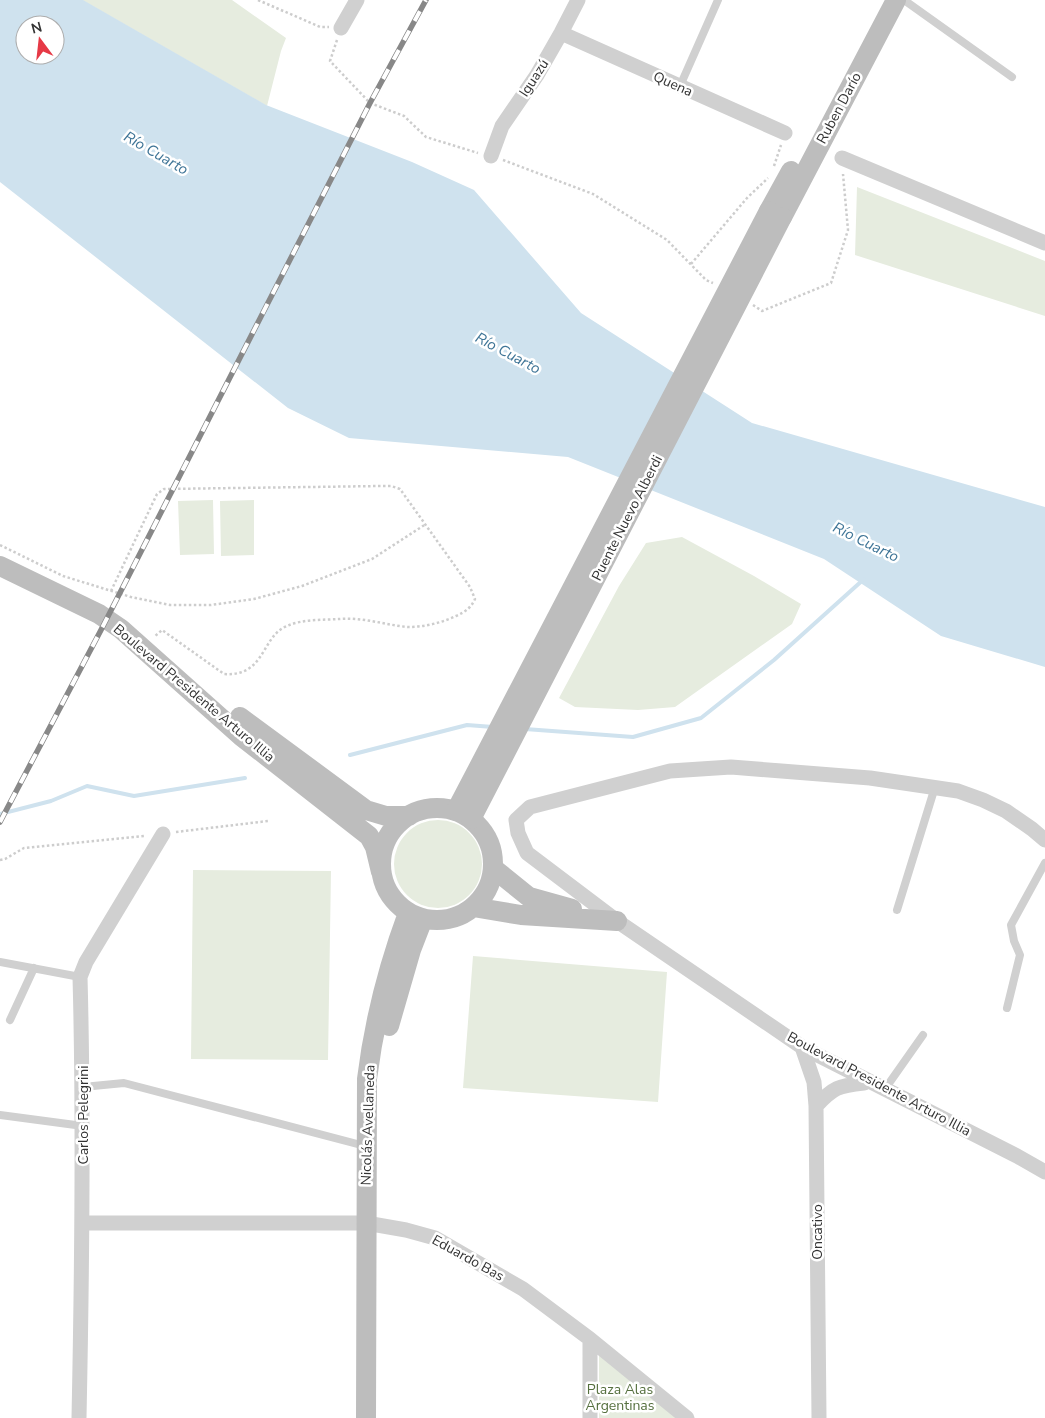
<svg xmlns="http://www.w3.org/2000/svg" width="1045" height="1418" font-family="'Nunito Sans',sans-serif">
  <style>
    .green { fill: #e6ecdf }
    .water { fill: #cfe2ee; fill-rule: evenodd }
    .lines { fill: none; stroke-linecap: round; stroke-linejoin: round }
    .stream { stroke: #cfe2ee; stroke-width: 4 }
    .path { stroke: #cdcdcd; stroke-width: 2.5; stroke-dasharray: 2.5 2.5; stroke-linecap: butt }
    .lane { stroke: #d0d0d0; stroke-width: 8 }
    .street { stroke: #d0d0d0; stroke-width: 15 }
    .secondary { stroke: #bdbdbd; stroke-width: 20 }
    .rail-casing { stroke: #888; stroke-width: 5.5 }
    .rail { stroke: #fff; stroke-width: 4; stroke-dasharray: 11; stroke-linecap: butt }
    .secondary-bridge { stroke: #bdbdbd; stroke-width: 20 }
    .labels { text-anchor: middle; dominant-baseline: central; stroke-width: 5; stroke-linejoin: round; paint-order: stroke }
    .street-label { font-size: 14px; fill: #333; stroke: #fff }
    .park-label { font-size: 14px; fill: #56703f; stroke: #fff }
    .water-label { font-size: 15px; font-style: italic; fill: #3f7597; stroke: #fff }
  </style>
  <rect width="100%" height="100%" fill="#fff"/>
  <path class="green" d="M82 0H232L286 38 281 51 267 106Z
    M857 187 1045 261V316L855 255Z
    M213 500 214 554 180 555 178 501Z
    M254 500V555L221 556 220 501Z
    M682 537 754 576 801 604 792 624 675 707 638 710 575 707 559 698 619 586 646 543Z
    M394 864a44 44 0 1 1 88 0a44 44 0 1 1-88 0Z
    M193 870 331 871 328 1060 191 1059Z
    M473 956 667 972 658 1102 463 1088Z
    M599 1350 677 1418H599Z"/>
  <path class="water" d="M0 0H83L266 105 412 162 474 190 581 313 752 423 1045 507V667L941 636 824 559 568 457 349 438 288 408 0 182ZM25 25H55V55H25Z"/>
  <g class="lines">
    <path class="stream" d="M525 729 633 737 701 718 774 660 864 579
      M350 755 467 725 493 727
      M0 814 51 801 87 786 134 796 245 778"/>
    <path class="path" d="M258 0 320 27H329
      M337 40 330 61 370 103 404 116 426 137 478 153
      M503 160 593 194 667 240 706 280 713 283
      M774 166 781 145
      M691 264 747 198 768 178
      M753 305 762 311 831 283 848 230 843 174
      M0 545 63 576 131 597 170 605H211L254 599 302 586 372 559 426 524
      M111 591 157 494 164 489 382 486H391L400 489 470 587 475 599C471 608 465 612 456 616 441 623 424 627 408 627 385 625 363 617 340 619 323 620 302 619 287 626 261 636 266 677 224 674L162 630 154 637
      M176 832 268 821
      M0 860 5 859 24 848 145 836"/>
    <path class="lane" d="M904 0 1012 77
      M680 86 718 0
      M897 910 935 787
      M0 962 80 977
      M1007 1008 1020 955 1014 941 1011 925 1045 863
      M10 1020 34 968
      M83 1087 124 1083 365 1146
      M885 1089 923 1035
      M0 1115 83 1126"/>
    <path class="street" d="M341 28 357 0
      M561 33 785 133
      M491 156 502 126 537 75 561 33 578 0
      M842 158 1045 243
      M1045 840 1032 829 1006 811 983 800 958 791 870 778 731 767 670 771 530 807 516 820 518 833 527 853 617 921 802 1047 1017 1156 1045 1172
      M802 1047 814 1082 816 1106 819 1418
      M816 1106C834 1087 838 1086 864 1083
      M83 1223H366L406 1230 435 1238 523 1289 590 1339 687 1418
      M590 1339V1418
      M79 1418C82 1271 84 1124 80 977L86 962 163 834"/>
    <path class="secondary" d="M769 211 791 171
      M782 217 896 0
      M0 566 99 614 121 629 241 736 369 836 375 847 381 872
      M240 717 366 810 386 816H409
      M381 864a56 56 0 1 1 112 0a56 56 0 1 1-112 0Z
      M493 868 529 897 572 909
      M473 907 521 915 617 921
      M389 1026 411 950 423 919
      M366 1418 367 1079C374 1022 388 967 408 913"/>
    <defs>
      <path id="rail" d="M0 822 101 630 370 103 426 0"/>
    </defs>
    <use href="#rail" class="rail-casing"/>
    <use href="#rail" class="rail"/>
    <path class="secondary-bridge" d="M456 811 769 211
      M471 819 782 217"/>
  </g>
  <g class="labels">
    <g class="street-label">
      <text transform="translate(534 78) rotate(-57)">Iguazú</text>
      <text transform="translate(673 84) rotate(24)">Quena</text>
      <text transform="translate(839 108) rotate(-62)">Ruben Darío</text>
      <text transform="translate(627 518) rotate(-63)">Puente Nuevo Alberdi</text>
      <text transform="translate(194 693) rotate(40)">Boulevard Presidente Arturo Illia</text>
      <text transform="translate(879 1084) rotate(28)">Boulevard Presidente Arturo Illia</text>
      <text transform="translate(83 1115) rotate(-90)">Carlos Pelegrini</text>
      <text transform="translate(368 1125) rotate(-88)">Nicolás Avellaneda</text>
      <text transform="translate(817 1232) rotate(-90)">Oncativo</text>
      <text transform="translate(468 1258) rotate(29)">Eduardo Bas</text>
    </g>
    <g class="park-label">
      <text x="620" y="1389">Plaza Alas<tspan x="620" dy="16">Argentinas</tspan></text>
    </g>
    <g class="water-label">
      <text transform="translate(156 153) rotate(30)">Río Cuarto</text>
      <text transform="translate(508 353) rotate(28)">Río Cuarto</text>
      <text transform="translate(866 542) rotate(26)">Río Cuarto</text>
    </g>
  </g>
  <g transform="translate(40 40) rotate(345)"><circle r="24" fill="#ffffff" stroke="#adadad"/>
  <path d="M0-4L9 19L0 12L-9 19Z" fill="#e63946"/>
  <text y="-8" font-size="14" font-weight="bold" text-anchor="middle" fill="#333333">N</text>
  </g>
</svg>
